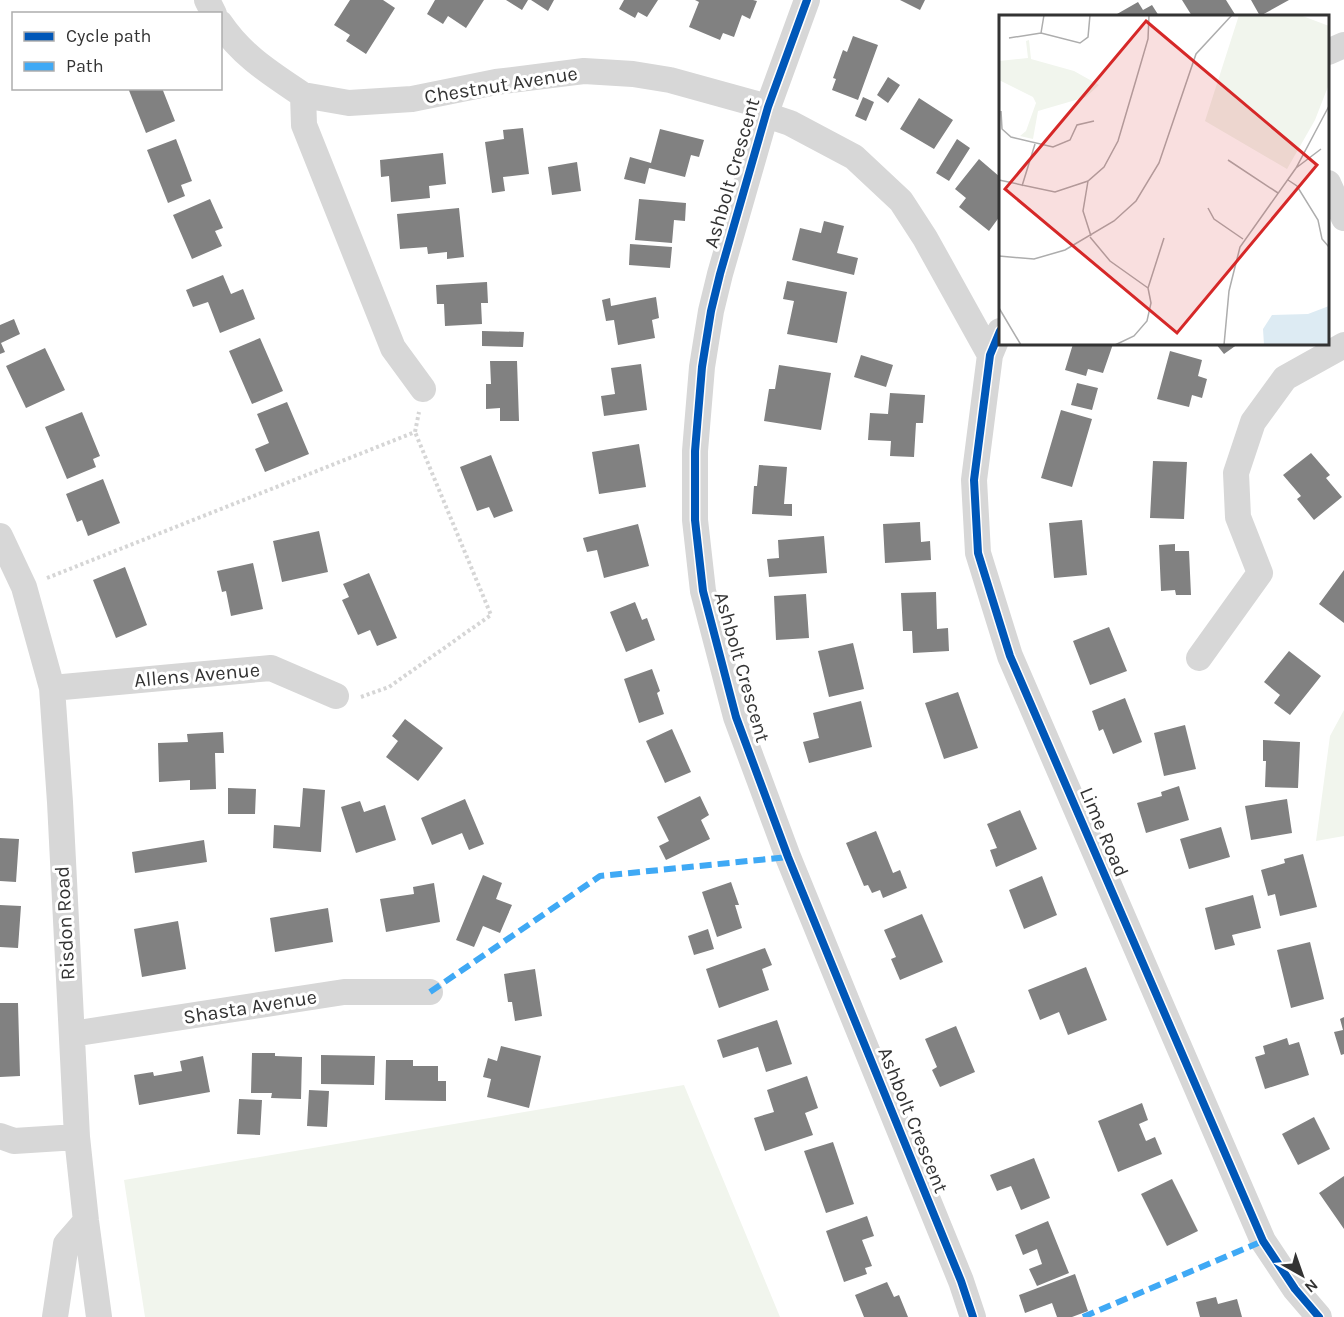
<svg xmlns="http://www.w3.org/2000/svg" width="1344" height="1317" font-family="Karla,sans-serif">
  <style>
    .green { fill: #f1f5ed }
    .building { fill: #818181 }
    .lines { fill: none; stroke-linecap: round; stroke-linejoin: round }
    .path { stroke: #d6d6d6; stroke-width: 4; stroke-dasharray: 3 3; stroke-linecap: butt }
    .minor { stroke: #d7d7d7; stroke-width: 26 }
    .quiet { stroke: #3fa9f5; stroke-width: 6; stroke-dasharray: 12 6; stroke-linecap: butt }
    .cycleway-casing { stroke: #fff; stroke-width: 11 }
    .cycleway { stroke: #0057b8; stroke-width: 8 }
    .labels { text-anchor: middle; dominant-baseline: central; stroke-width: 6; stroke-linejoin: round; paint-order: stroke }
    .street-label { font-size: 20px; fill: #333; stroke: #fff }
    .inset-road { fill: none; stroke: #adadad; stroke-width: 1.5 }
    .view { fill: #d62828; fill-opacity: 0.15; stroke: #d62828; stroke-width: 3 }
    .inset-edge { fill: none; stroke: #333; stroke-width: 3 }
  </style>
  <rect width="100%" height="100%" fill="#fff"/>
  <path class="green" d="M1344 710V836L1316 841 1330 736Z
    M684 1085 780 1317H145L124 1180Z"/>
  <path class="building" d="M350 0H383L395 8 366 54 346 41 350 35 334 25Z
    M435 0H484L466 28 448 16 443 24 427 14Z
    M506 0H528L522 10Z
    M531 0H554L548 11Z
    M624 0H658L647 17 638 12 635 18 619 9Z
    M695 0H753L757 1 750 19 742 15 734 37 723 33 720 40 689 27 699 2Z
    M900 0H925L920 10Z
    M1182 0H1226L1236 16H1192Z
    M1251 0H1289L1260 16Z
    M1138 2 1143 10 1152 5 1159 16H1119L1117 14Z
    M853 36 878 45 858 100 832 90 836 79 833 78 843 50 847 52Z
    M888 77 900 85 888 103 877 95Z
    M128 88H162L175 121 146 133Z
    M863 97 874 102 866 121 855 116Z
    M919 98 953 120 934 149 900 129Z
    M523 128 529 174 503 177 505 191 492 193 485 142 504 139 503 130Z
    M660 129 704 140 699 157 691 155 685 177 649 168 645 184 624 179 630 157 651 163Z
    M176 139 192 181 181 185 185 196 168 203 147 150Z
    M957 139 970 148 949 181 936 173Z
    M443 153 446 184 429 186 430 198 391 202 389 176 381 177 380 160Z
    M979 159 1000 177V216L989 231 959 207 966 198 955 189Z
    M577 162 581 191 552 195 548 167Z
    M210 199 223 228 215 231 222 246 192 259 173 215Z
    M639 199 686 203 685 221 674 220 672 243 635 240Z
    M459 208 464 257 447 259V252L428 254 427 247 400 249 397 214Z
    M824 221 844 226 837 253 858 258 854 275 792 260 800 228 821 233Z
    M630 244 672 247 670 268 629 265Z
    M223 275 231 294 243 289 255 319 220 333 208 302 193 307 186 290Z
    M787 281 847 292 837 343 787 334 794 301 783 299Z
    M487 282 488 303H481L482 324 445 326 444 304H437L436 285Z
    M656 297 659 318 652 320 655 338 618 345 614 320 606 321 602 300 610 298 611 306Z
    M14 319 20 334 1 343 5 352 0 354V325Z
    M482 331 524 332 523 347 482 346Z
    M260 338 283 391 252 404 229 351Z
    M1073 344H1113L1103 373 1088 369 1086 376 1065 370Z
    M1216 344H1238L1224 354Z
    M45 348 65 390 26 408 6 366Z
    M1170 351 1202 360 1198 376 1207 379 1202 398 1192 395 1189 407 1157 399Z
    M861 355 893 365 886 387 854 377Z
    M490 361H517L519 421H500V408L486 409V384H491Z
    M641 364 647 410 604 416 601 396 615 394 611 368Z
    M779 365 831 373 821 430 764 421 769 389H775Z
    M1077 383 1098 388 1092 410 1071 405Z
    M890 393 925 395 923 423H916L914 457 890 456 891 441 868 440 870 413 888 414Z
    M287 402 309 454 265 472 255 449 269 443 257 414Z
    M1061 410 1092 419 1072 487 1041 478Z
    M82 412 100 456 93 459 96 467 67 479 45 427Z
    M639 444 646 487 599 494 592 452Z
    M1311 453 1330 475 1326 478 1342 497 1314 520 1297 499 1301 496 1283 475Z
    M491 455 513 511 494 518 489 507 477 511 460 467Z
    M1153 461 1187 462 1184 519 1150 518Z
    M759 465 787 467 784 504H792V516L752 514 754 486H757Z
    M103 479 120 523 88 536 82 520 77 522 66 494Z
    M1082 520 1087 575 1054 578 1049 523Z
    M920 522 921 542 930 541 931 560 885 563 883 524Z
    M638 524 649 566 604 578 597 550 587 552 583 538Z
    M319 531 328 572 282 582 273 541Z
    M824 536 827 573 769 577 767 559 779 558 778 540Z
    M1175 544V551H1189L1191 595H1176L1175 590 1161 591 1159 545Z
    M253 563 263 609 231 616 226 591 222 592 217 571Z
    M125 567 147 625 116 638 93 580Z
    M1344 570V623L1319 604Z
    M369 573 397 638 377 646 370 630 358 635 342 600 349 597 343 584Z
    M936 592 937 629 948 628 949 651 913 653 912 631H903L901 593Z
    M806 594 809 638 776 640 774 596Z
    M635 602 642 620 647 618 655 640 626 652 610 612Z
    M1109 627 1127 671 1090 685 1073 641Z
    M853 643 864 689 829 697 818 651Z
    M1289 651 1321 676 1290 715 1274 703 1280 695 1264 682Z
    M652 669 660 691 657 693 664 714 639 723 624 679Z
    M958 692 978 748 944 759 925 703Z
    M1125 698 1142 742 1113 754 1103 729 1099 731 1092 711Z
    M861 701 872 747 809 763 803 742 819 738 813 713Z
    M405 719 443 748 418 781 386 757 398 741 392 736Z
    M1185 725 1196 769 1164 776 1154 733Z
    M672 729 691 772 665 783 646 741Z
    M223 732 224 753H215L216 789 190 790V780L159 782 158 743 188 742 187 734Z
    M1263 740 1300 742 1298 788 1265 787 1266 761H1263Z
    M1179 786 1189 820 1146 833 1137 803 1162 796 1161 792Z
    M228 788 256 789 255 814H228Z
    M303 788 325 790 321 852 273 848 274 825 300 827Z
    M700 796 709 815 701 820 710 839 666 860 659 846 669 841 657 817Z
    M465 799 484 844 469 850 462 833 432 845 421 818Z
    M1287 799 1292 833 1251 840 1245 806Z
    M360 801 364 812 385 805 396 840 356 853 341 807Z
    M1020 810 1037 849 996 867 990 850 997 848 987 824Z
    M1221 827 1230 857 1189 869 1180 839Z
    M876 831 893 873 900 870 907 888 883 898 880 890 872 893 868 885 864 886 846 843Z
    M0 838 19 839 16 882 0 881Z
    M204 840 207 862 135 873 132 852Z
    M1303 854 1317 907 1280 916 1275 894 1268 896 1261 870 1285 863 1284 859Z
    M483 875 502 883 496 899 512 905 500 933 483 926 474 947 456 940Z
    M1042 876 1057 915 1024 929 1009 890Z
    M731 882 739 905H735L742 928 717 937 702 892Z
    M434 883 440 922 386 932 380 899 414 894 413 887Z
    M1253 895 1261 928 1232 935 1235 945 1215 950 1205 908Z
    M0 905 21 906 18 948 0 947Z
    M328 908 333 942 275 952 270 918Z
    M922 914 943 962 900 980 891 959 896 957 884 930Z
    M178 921 186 969 142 977 134 929Z
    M708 929 714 949 694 955 688 936Z
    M1310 942 1324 999 1291 1008 1277 950Z
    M765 948 772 965 762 969 769 990 719 1008 706 969Z
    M1086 967 1107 1020 1068 1035 1059 1012 1040 1020 1028 990Z
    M535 969 542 1016 515 1021 512 1002H508L504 974Z
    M0 1003H18L20 1076 0 1077Z
    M1344 1017V1054L1341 1055 1334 1032 1343 1030 1340 1019Z
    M777 1020 792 1064 766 1072 758 1047 723 1058 717 1040Z
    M956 1026 975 1072 940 1087 932 1070 937 1067 925 1039Z
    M1287 1038 1289 1045 1299 1042 1309 1075 1265 1089 1255 1057 1265 1054 1263 1046Z
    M501 1046 541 1056 529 1108 487 1097 491 1079 483 1077 488 1058 497 1061Z
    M252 1053H275V1056L302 1057 301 1099 271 1098 272 1093H251Z
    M321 1055 375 1056 374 1085 321 1084Z
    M203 1056 210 1092 139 1105 134 1075 153 1072 154 1076 182 1071 180 1061Z
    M386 1060H413V1066H438V1081H446V1101L385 1100Z
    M807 1076 818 1108 805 1113 813 1135 765 1151 754 1118 774 1112 767 1090Z
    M309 1090 329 1091 327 1127 307 1126Z
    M239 1099 262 1100 260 1135 237 1134Z
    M1142 1103 1148 1120 1139 1124 1146 1141 1155 1137 1162 1154 1118 1172 1098 1121Z
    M1314 1117 1330 1149 1298 1165 1282 1134Z
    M833 1142 854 1204 826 1213 804 1151Z
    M1034 1158 1050 1198 1021 1210 1011 1186 997 1191 990 1175Z
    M1344 1176V1229L1319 1193Z
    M1172 1179 1198 1231 1167 1246 1141 1194Z
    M867 1216 874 1236 862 1240 872 1266 865 1268 867 1274 844 1282 826 1231Z
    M1048 1221 1069 1273 1037 1286 1029 1269 1042 1264 1037 1249 1023 1255 1015 1235Z
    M1075 1274 1088 1311 1072 1317H1057L1052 1303 1025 1313 1019 1295Z
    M887 1282 894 1297 899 1295 908 1317H864L855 1295Z
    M1216 1297 1218 1304 1237 1299 1242 1317H1200L1196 1302Z"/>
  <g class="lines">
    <path class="path" d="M47 578 415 432 419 412
      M361 697 389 687 491 615 415 432"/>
    <path class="minor" d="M207 0 214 14
      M807 0 768 107 720 274 711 311 702 367 695 451V520L703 591 736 717 788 857 961 1281 973 1317
      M220 23C242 56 272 74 303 95L304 125 393 348 423 389
      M1328 52 1344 45
      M303 95 349 103 412 99 496 82 584 71 633 74 670 80 768 107
      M766 115 790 123 854 157 901 201 925 238 990 355
      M1328 183 1344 218
      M1000 331 990 355 974 480 978 553 1010 656 1263 1241 1295 1289 1319 1317
      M0 536 24 587 52 688 60 802 77 1137 86 1221 99 1317
      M1199 658 1260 573 1238 517 1236 473 1253 422 1285 378 1344 345
      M52 688 271 668 336 696
      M72 1034 344 992H430
      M0 1136 14 1141 77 1137
      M55 1317 66 1244 86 1221"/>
    <path class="quiet" d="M430 992 600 876 788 857
      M1083 1317 1263 1241"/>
    <defs>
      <path id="cycleway" d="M807 0 768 107 720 274 711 311 702 367 695 451V520L703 591 736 717 788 857 961 1281 973 1317
        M1000 331 990 355 974 480 978 553 1010 656 1263 1241 1295 1289 1319 1317"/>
    </defs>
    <use href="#cycleway" class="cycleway-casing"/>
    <use href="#cycleway" class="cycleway"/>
  </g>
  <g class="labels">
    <g class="street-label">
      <text transform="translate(501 85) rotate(-9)">Chestnut Avenue</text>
      <text transform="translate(732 173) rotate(-74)">Ashbolt Crescent</text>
      <text transform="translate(742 667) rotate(74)">Ashbolt Crescent</text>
      <text transform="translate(197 675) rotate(-5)">Allens Avenue</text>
      <text transform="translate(1104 832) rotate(67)">Lime Road</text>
      <text transform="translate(65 923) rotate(-93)">Risdon Road</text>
      <text transform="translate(250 1007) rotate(-9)">Shasta Avenue</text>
      <text transform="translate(913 1120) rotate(68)">Ashbolt Crescent</text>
    </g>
  </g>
  <g transform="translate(999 15)">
    <rect width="330" height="330" fill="#fff"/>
    <path d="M240 0H301L330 11V69L316 105 288 154 206 106ZM30 25 32 44 75 56 100 70 87 82 39 96 34 124 21 121 27 116 37 88 34 82 0 65V46L29 43 27 26Z" fill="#f1f5ed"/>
    <path d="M330 291V330H265L264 314 273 300 309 299Z" fill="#ddebf3"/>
    <path class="inset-road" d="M42 18 45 0M10 23 42 18 81 28 89 22 91 0M2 96 3 114 12 122 54 132 71 125 78 110 95 106M229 145 279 178M297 153 322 134M0 165 56 177 89 166 105 152 119 126 137 65 149 24 150 0M289 165 298 171 319 205 323 224 330 232M89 166 84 196 92 221M23 171 36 129M209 193 215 204 244 224M91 222 111 246 149 273M0 241 35 244 66 235 115 206 137 186 160 148 197 39 233 0M0 293 22 330M116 330 135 321 148 306 152 288 149 273 165 223M225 330 230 276 241 232 297 153 330 91"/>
    <path class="view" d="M147 6 318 150 178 318 6 174Z"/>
    <rect width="330" height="330" class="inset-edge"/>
  </g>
  <rect x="12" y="12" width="210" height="78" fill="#ffffff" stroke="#adadad" stroke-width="1.5"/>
  <rect x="24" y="32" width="30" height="9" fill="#0057b8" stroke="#adadad" stroke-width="1.5"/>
  <text x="66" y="42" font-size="18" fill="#333333">Cycle path</text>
  <rect x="24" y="62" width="30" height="9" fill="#3fa9f5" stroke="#adadad" stroke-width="1.5"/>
  <text x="66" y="72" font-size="18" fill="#333333">Path</text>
  <g transform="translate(1302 1275) rotate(140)" stroke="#ffffff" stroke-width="4.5" paint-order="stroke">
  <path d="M0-4.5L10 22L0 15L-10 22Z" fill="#333333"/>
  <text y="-9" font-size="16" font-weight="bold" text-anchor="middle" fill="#333333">N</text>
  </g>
</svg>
